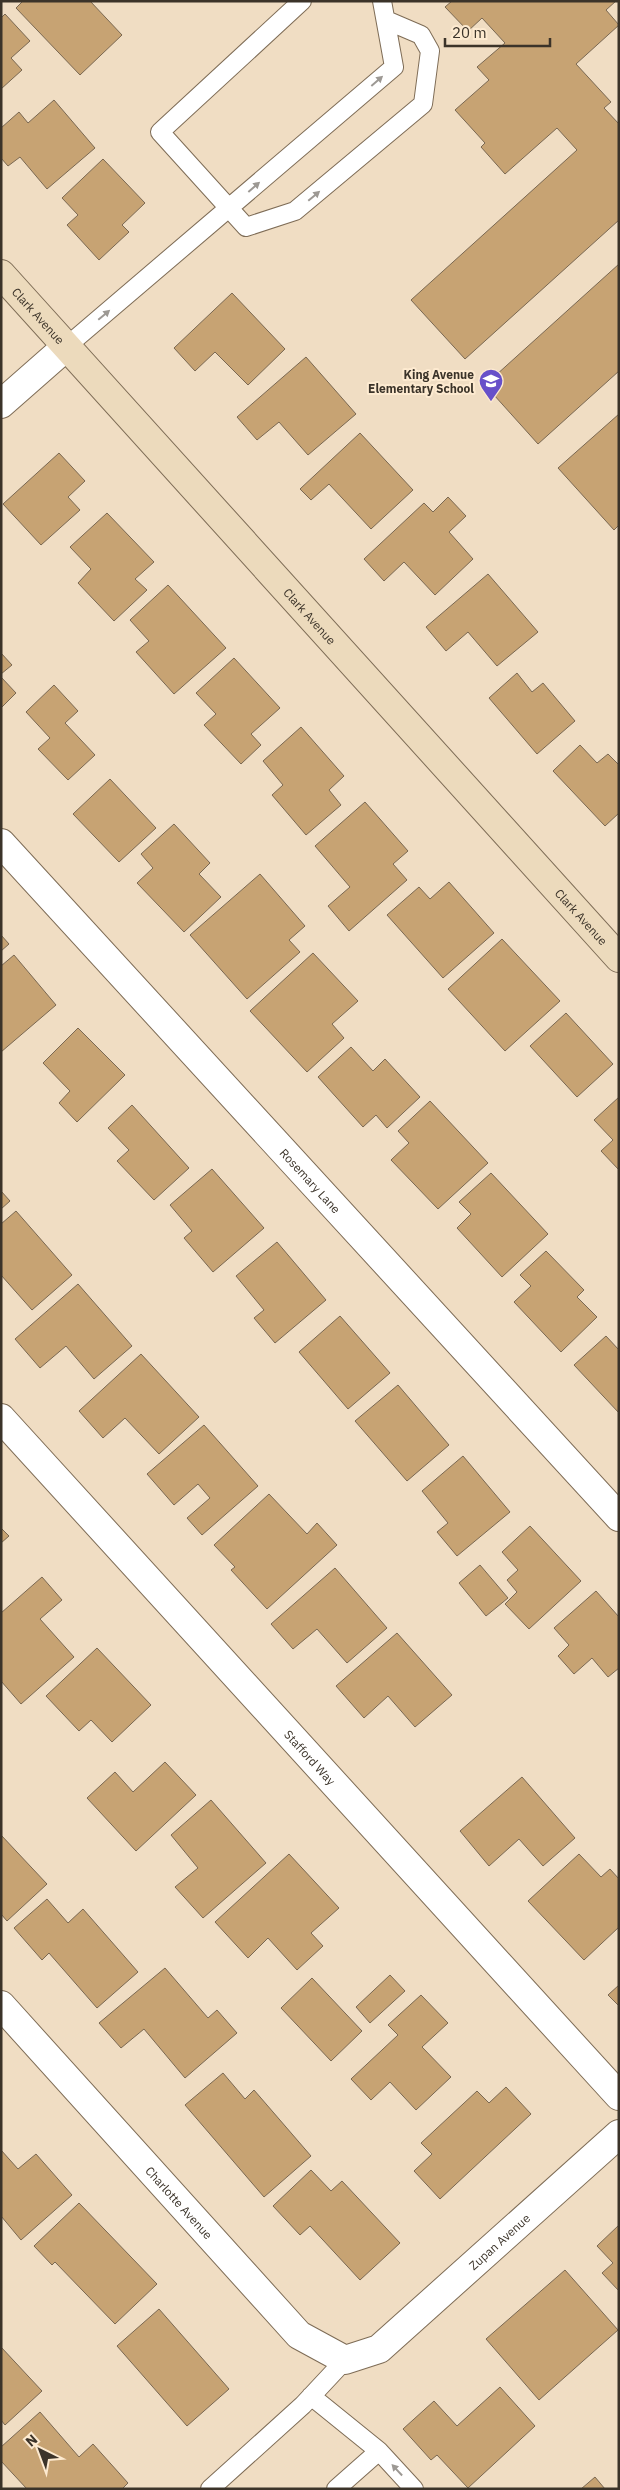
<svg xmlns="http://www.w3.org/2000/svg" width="620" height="2490" font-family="'IBM Plex Sans',sans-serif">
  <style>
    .building { fill: #c7a373; stroke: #7a6852 }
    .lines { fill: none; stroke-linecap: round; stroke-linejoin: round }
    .lane-casing { stroke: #7e6c56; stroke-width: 20 }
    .street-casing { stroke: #7e6c56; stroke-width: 30 }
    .secondary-casing { stroke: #7e6c56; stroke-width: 30 }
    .lane { stroke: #fff; stroke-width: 18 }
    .street { stroke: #fff; stroke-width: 28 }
    .secondary { stroke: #ecdabc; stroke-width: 28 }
    .oneway { fill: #9d9994 }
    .labels { text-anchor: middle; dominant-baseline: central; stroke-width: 4; stroke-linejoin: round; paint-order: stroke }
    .street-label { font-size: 12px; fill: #3b3329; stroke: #fdead0 }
    .poi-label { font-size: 12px; font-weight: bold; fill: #3b3329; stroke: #fdead0; text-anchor: end }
  </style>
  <rect width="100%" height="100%" fill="#f0ddc3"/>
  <path class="building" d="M23 1H90L122 35 80 75 16 8Z
    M452 1H616L606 10 619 25 576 64 611 102 604 108 619 124V220L465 359 411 300 577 150 557 128 505 174 481 147 485 143 455 110 489 80 477 67 505 43 482 18 468 31 445 7Z
    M5 14 30 41 11 58 22 70 1 89V18Z
    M54 100 95 148 47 189 20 157 8 166 1 158V128L19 112 28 123Z
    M103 159 145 203 122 225 129 232 99 260 67 225 78 215 62 198Z
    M619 264V371L538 444 485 385Z
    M232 293 285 349 248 385 215 352 195 371 174 348Z
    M306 357 356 414 308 455 279 422 257 440 237 417Z
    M619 414V525L614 530 558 468Z
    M360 433 413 490 371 529 329 484 311 500 300 489Z
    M59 453 85 481 68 497 80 510 41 545 3 504Z
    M448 497 466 516 449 532 473 559 435 595 404 562 384 581 364 559 424 503 433 512Z
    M107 513 154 562 135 579 147 590 114 621 78 583 91 569 70 547Z
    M488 574 538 632 497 666 468 632 446 651 426 627Z
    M168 585 226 648 174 694 136 652 149 641 130 620Z
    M1 653 12 665 1 674Z
    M234 658 280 708 251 734 261 745 241 764 204 725 216 714 196 693Z
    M517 673 532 692 543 683 575 721 537 754 489 698Z
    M1 677 16 693 1 708Z
    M54 685 78 711 65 723 95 755 68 780 38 749 50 738 26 712Z
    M301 727 344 776 329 790 341 805 306 835 272 795 283 785 263 761Z
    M580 745 597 763 608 754 619 765V813L605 826 553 771Z
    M110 779 156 828 119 862 73 814Z
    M365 802 408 851 393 864 407 880 349 931 328 906 350 887 315 846Z
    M174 824 210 863 199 874 221 897 184 932 137 883 153 868 141 854Z
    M260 874 305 926 289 940 300 952 247 999 190 935Z
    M449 882 494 933 443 978 387 915 419 887 430 899Z
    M1 935 9 944 1 951Z
    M502 939 560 1001 505 1051 448 989Z
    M313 953 358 1001 332 1024 344 1038 307 1072 250 1011Z
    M14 955 56 1005 1 1052V966Z
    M566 1013 613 1064 577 1097 530 1046Z
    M78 1028 125 1075 77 1122 59 1103 70 1091 43 1063Z
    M351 1047 373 1071 385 1059 420 1097 387 1128 376 1115 363 1127 318 1077Z
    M619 1097V1170L601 1151 613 1140 594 1120Z
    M430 1101 488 1163 438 1209 391 1160 409 1143 398 1131Z
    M132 1105 189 1168 154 1200 117 1161 129 1150 108 1128Z
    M212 1169 264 1228 213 1272 184 1238 192 1231 170 1205Z
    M491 1173 548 1234 502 1277 457 1228 471 1214 459 1202Z
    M1 1191 10 1201 1 1209Z
    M16 1211 72 1275 32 1310 1 1275V1224Z
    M277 1242 326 1300 275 1343 254 1318 264 1310 236 1276Z
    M546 1251 584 1290 577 1297 597 1317 561 1352 514 1302 531 1286 520 1275Z
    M78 1284 132 1346 94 1379 66 1346 40 1368 15 1339Z
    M340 1316 390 1373 348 1409 299 1352Z
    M606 1336 619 1350V1413L574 1365Z
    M141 1354 199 1417 159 1454 125 1418 103 1438 79 1411Z
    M398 1385 449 1445 407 1481 355 1421Z
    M204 1425 258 1486 202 1535 187 1518 210 1498 198 1484 174 1505 147 1474Z
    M463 1456 510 1512 457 1556 437 1532 448 1523 422 1491Z
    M269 1494 307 1534 317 1523 337 1545 267 1609 231 1570 235 1567 214 1545Z
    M530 1526 581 1581 529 1629 505 1604 517 1592 507 1580 518 1570 502 1552Z
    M1 1528 9 1536 1 1543Z
    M480 1565 508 1598 486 1616 459 1583Z
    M335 1568 387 1628 347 1663 317 1629 293 1649 271 1624Z
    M42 1577 62 1600 40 1619 74 1657 21 1704 1 1681V1613Z
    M596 1591 619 1617V1668L608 1677 592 1658 574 1674 558 1656 569 1645 554 1628Z
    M397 1633 452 1695 415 1727 388 1696 364 1718 336 1686Z
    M97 1648 151 1705 112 1742 91 1720 79 1731 46 1696Z
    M165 1762 196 1795 136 1851 87 1798 115 1772 133 1792Z
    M522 1777 575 1838 543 1866 519 1839 489 1866 460 1831Z
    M211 1800 266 1863 203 1918 175 1887 198 1868 171 1835Z
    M1 1835 47 1884 7 1921 1 1914Z
    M289 1854 339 1908 311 1933 323 1946 297 1970 268 1938 248 1958 215 1922Z
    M579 1854 601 1877 610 1869 619 1879V1927L584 1960 528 1901Z
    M47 1899 68 1923 83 1909 138 1972 97 2008 49 1953 42 1960 14 1928Z
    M165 1968 208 2018 217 2010 237 2033 185 2078 144 2029 121 2048 99 2023Z
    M390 1975 405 1991 370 2023 356 2007Z
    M312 1978 362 2031 331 2061 281 2008Z
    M619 1985V2006L608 1995Z
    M421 1995 448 2023 422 2047 451 2077 416 2110 390 2082 371 2100 351 2079 398 2035 388 2025Z
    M223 2073 245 2099 254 2090 311 2156 264 2197 185 2105Z
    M506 2087 531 2114 440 2199 414 2171 432 2154 421 2143 477 2091 489 2103Z
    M1 2150 18 2169 36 2154 72 2195 21 2240 1 2216Z
    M311 2170 331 2191 342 2181 400 2243 360 2280 310 2226 300 2235 273 2206Z
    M79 2203 157 2284 115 2324 55 2262 52 2265 34 2246Z
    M619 2225V2291L602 2273 613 2263 597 2246Z
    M565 2270 618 2330 539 2400 486 2339Z
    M159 2309 229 2389 187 2426 117 2346Z
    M1 2347 42 2391 5 2425 1 2420Z
    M500 2387 535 2426 468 2488 437 2455 431 2460 403 2429 434 2401 457 2426Z
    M40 2412 79 2457 93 2444 128 2483 122 2489H27L1 2461V2447Z
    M595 2477 605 2489H581Z"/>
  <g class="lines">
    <defs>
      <path id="lane" d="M302 1 160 132 246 227 295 211 423 104 430 51 421 35 386 20
        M67 346 394 67 382 1
        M311 2396 379 2451 414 2489
        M210 2489 303 2405 345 2360
        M336 2489 379 2451"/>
      <g id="street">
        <path d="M1 404 67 346"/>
        <path id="s1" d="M1 843 619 1517"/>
        <path id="s2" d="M1 1418 619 2096"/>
        <path id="s3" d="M1 2005 299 2335 345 2360 379 2349 619 2134"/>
      </g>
      <g id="secondary">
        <path id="s4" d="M1 274 619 958"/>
      </g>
    </defs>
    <use href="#lane" class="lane-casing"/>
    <use href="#street" class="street-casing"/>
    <use href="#secondary" class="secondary-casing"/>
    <use href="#lane" class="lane"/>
    <use href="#street" class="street"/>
    <use href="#secondary" class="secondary"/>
  </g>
  <defs><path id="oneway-solid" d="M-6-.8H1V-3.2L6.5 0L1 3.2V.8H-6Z" transform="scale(1.25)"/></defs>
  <g class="oneway">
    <use href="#oneway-solid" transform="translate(377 81) rotate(-41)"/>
    <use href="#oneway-solid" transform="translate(254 187) rotate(-41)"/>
    <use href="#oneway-solid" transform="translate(314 196) rotate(-40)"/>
    <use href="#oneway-solid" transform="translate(104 315) rotate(-40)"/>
    <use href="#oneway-solid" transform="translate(397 2470) rotate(-133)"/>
  </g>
  <defs>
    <symbol id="school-pin" viewBox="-11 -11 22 30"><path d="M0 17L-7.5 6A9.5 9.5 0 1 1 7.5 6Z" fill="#6750c9" stroke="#fdead0"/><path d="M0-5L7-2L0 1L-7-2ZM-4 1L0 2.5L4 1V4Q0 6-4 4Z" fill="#fff"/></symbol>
  </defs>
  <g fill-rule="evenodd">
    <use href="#school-pin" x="477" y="367" width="28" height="38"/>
  </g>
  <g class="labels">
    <g class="street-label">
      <text stroke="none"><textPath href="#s4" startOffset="56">Clark Avenue</textPath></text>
      <text stroke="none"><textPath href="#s4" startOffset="461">Clark Avenue</textPath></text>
      <text stroke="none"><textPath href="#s4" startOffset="866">Clark Avenue</textPath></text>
      <text stroke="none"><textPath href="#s1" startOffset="458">Rosemary Lane</textPath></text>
      <text stroke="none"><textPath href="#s2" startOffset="459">Stafford Way</textPath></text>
      <text stroke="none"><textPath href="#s3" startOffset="266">Charlotte Avenue</textPath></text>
      <text stroke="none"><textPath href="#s3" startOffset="694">Zupan Avenue</textPath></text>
    </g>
    <g class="poi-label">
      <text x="474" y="374">King Avenue<tspan x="474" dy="14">Elementary School</tspan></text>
    </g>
  </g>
  <rect width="620" height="2490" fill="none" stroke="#3b3329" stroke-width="5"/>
  <g transform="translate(40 2450) rotate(318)" stroke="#fdead0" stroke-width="4" paint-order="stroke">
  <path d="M0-4L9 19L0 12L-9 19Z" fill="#3b3329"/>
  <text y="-8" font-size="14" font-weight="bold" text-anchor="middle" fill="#3b3329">N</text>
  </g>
  <path d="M445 38v8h105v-8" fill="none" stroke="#3b3329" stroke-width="2.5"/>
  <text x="452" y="38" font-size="15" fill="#3b3329" stroke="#fdead0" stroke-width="4" paint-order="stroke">20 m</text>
</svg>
